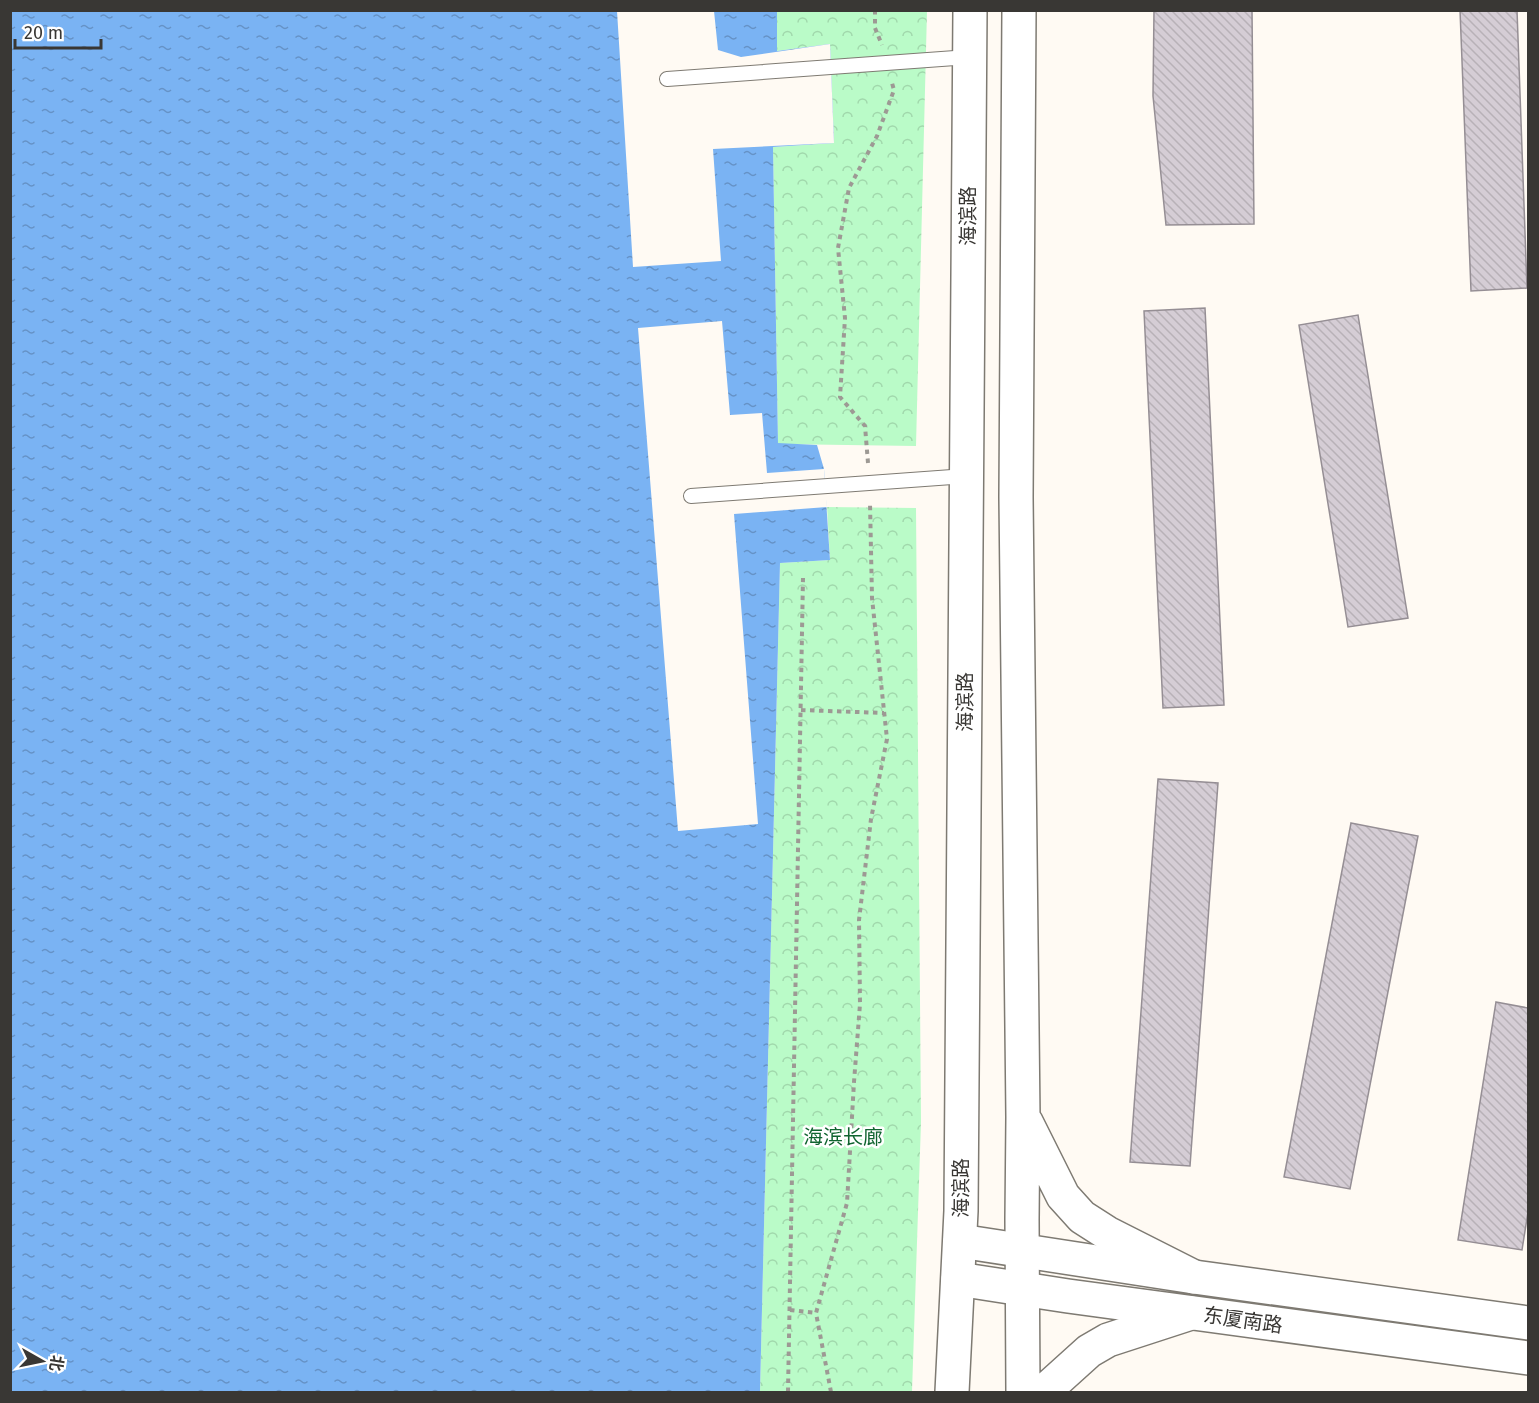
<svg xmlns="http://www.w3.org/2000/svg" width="1539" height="1403" font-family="'Fira Sans','Noto Sans SC',sans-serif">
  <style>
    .forest { fill: url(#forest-crowns) }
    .water { fill: url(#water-ripples) }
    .pier { fill: #fffaf3 }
    .building { fill: url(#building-back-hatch); stroke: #958e94; stroke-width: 1.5 }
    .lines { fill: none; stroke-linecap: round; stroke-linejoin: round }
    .service-casing { stroke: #7e7a72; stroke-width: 16 }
    .tertiary-casing { stroke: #7e7a72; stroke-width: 36 }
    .secondary-casing { stroke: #7e7a72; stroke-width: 36 }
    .path { stroke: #9d9994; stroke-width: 4; stroke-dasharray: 4.5 4.5; stroke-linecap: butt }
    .service { stroke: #fff; stroke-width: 14 }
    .tertiary { stroke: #fff; stroke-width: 33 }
    .secondary { stroke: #fff; stroke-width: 33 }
    .labels { text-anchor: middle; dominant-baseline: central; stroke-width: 5; stroke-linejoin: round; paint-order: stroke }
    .street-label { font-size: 20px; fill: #393734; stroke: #fff }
    .park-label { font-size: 20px; fill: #106430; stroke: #fff }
  </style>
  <defs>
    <pattern id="forest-crowns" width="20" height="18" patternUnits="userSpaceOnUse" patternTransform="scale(1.5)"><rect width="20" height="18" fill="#bafbc8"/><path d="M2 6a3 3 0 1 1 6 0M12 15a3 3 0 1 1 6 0" fill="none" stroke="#a1d8ac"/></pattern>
    <pattern id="water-ripples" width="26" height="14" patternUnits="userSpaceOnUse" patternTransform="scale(1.5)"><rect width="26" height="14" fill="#7ab3f3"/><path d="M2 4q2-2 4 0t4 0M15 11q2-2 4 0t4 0" fill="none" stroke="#6592c6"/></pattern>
    <pattern id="building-back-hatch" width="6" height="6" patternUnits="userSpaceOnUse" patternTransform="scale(1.5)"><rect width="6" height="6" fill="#d5cdd5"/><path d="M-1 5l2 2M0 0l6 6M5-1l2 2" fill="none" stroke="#b8b1b7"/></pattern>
  </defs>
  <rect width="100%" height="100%" fill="#fffaf3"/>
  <path class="forest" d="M777 11H927L916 446 778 444 773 147 834 143 830 44 777 51Z
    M827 507 916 508 921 1122 912 1392H760L780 563 830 560Z"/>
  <path class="water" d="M777 10V51L830 44 834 143 773 147 778 443 817 445 824 469 830 560 780 563 760 1392H11L10 11Z"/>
  <path class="pier" d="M617 11H714L718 50 741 57 830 44 834 143 713 149 721 261 633 267Z
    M722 321 730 415 762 413 767 473 824 469 827 507 734 514 758 824 678 831 638 328Z"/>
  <path class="building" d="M1154 10H1252L1254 224 1166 225 1153 96Z
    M1460 10H1517L1527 288 1471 291Z
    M1205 308 1224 705 1163 708 1144 311Z
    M1358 315 1408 618 1348 627 1299 325Z
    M1158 779 1218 783 1190 1166 1130 1162Z
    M1351 823 1418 836 1350 1189 1284 1177Z
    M1496 1002 1528 1008V1212L1522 1250 1458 1240Z"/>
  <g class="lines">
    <defs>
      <path id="service" d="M667 79 969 57
        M691 496 966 476"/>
      <path id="tertiary" d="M960 1241 1194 1277 1528 1323
        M958 1279 1068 1296 1528 1358"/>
      <path id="secondary" d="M1019 10 1016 497 1023 1117 1022 1219 1023 1392
        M1026 1122 1063 1196 1082 1217 1107 1233 1194 1277
        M952 1392 961 1211 970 10
        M1046 1392 1048 1388 1089 1351 1108 1340 1191 1313"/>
    </defs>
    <use href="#service" class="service-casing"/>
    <use href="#tertiary" class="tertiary-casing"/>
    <use href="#secondary" class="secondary-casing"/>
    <path class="path" d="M875 10V28L882 45
      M868 463 865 426 840 397 845 318 838 248 849 188 877 136 894 90 892 83
      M801 710 884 713
      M790 1310 816 1313
      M788 1392 803 578
      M831 1392 816 1313 847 1203 854 1082 860 1004 859 920 871 819 887 739 872 598 870 503"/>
    <use href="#service" class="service"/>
    <use href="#tertiary" class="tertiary"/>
    <use href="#secondary" class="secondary"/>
  </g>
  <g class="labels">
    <g class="street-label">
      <text transform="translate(968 216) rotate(-90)">海滨路</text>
      <text transform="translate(965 702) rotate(-90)">海滨路</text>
      <text transform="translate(961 1188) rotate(-90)">海滨路</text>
      <text transform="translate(1243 1320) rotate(8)">东厦南路</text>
    </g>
    <g class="park-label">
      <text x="843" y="1137">海滨长廊</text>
    </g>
  </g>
  <rect width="1539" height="1403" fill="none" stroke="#393734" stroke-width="24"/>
  <g transform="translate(42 1361) rotate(99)" stroke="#ffffff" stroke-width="4.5" paint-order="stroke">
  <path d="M0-4.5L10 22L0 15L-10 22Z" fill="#393734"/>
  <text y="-9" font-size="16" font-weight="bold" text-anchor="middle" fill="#393734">北</text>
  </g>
  <path d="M15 39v9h86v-9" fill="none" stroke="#393734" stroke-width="3"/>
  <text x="24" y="39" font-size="18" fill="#393734" stroke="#ffffff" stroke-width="4.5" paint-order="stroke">20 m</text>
</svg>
